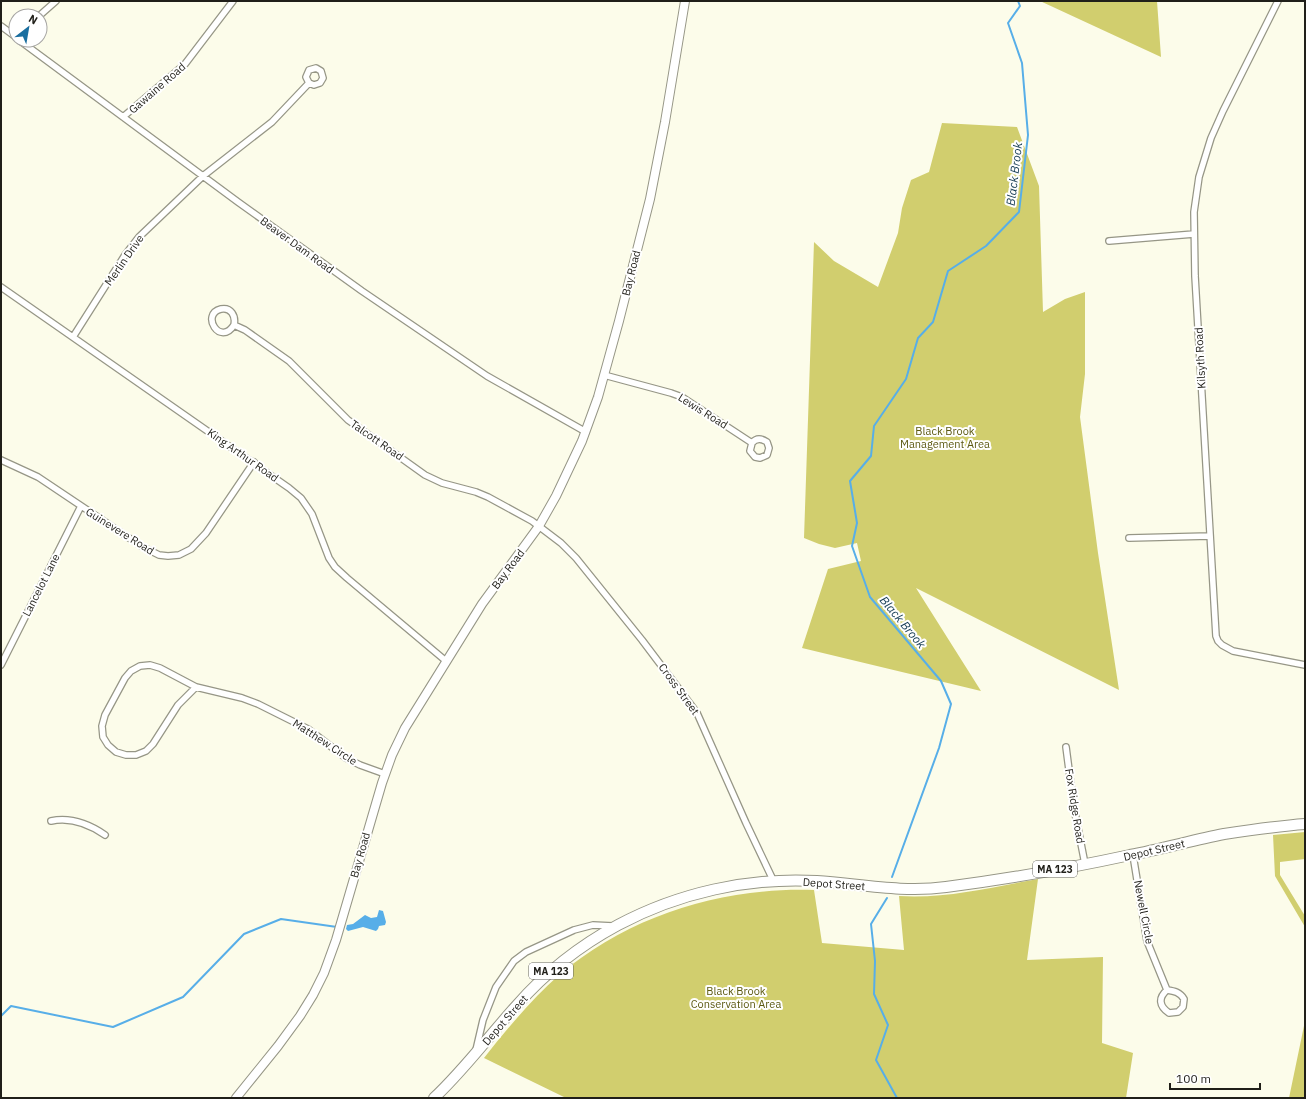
<svg xmlns="http://www.w3.org/2000/svg" width="1306" height="1099" font-family="'IBM Plex Sans',sans-serif">
  <style>
    .forest { fill: #d1ce6e }
    .water { fill: #57aee8 }
    .lines { fill: none; stroke-linecap: round; stroke-linejoin: round }
    .stream { stroke: #57aee8; stroke-width: 2 }
    .street-casing { stroke: #969686; stroke-width: 8 }
    .secondary-casing { stroke: #969686; stroke-width: 10 }
    .highway-casing { stroke: #969686; stroke-width: 12 }
    .street { stroke: #fff; stroke-width: 5.5 }
    .secondary { stroke: #fff; stroke-width: 8 }
    .highway { stroke: #fff; stroke-width: 10 }
    .labels { text-anchor: middle; dominant-baseline: central; stroke-width: 4; stroke-linejoin: round; paint-order: stroke }
    .shield { fill: #fff; stroke: #63625e; stroke-width: 1 }
    .shield-label { font-size: 10px; font-weight: bold; fill: #201f19 }
    .street-label { font-size: 11px; fill: #201f19; stroke: #fff }
    .park-label { font-size: 11px; fill: #5c5911; stroke: #fff }
    .water-label { font-size: 12px; font-style: italic; fill: #153b53; stroke: #fff }
  </style>
  <rect width="100%" height="100%" fill="#fcfcea"/>
  <path class="forest" d="M1040 1H1157L1161 57Z
    M942 123 1017 127 1039 186 1043 312 1065 299 1085 292V374L1080 417 1098 553 1119 690 916 588 981 691 802 648 828 569 861 561 857 543 835 548 819 544 804 538 814 242 834 261 878 287 898 233 902 208 911 180 929 172Z
    M1305 832V859L1280 862V875L1305 916V927L1275 876 1273 835Z
    M1038 879 1027 960 1103 957 1102 1043 1133 1053 1126 1098H566L484 1058C507 1029 531 1000 559 975 630 915 722 887 814 890L822 943 904 950 899 896C946 899 992 887 1038 879Z
    M1305 1021V1098H1289Z"/>
  <path class="water" d="M379 910 383 911 386 922 385 925 379 926 378 929 376 931 363 927 348 931 346 929 347 925 353 924 365 915 371 918 377 917Z"/>
  <g class="lines">
    <path class="stream" d="M892 877 939 748 951 704 941 681 870 597 852 546 857 523 850 481 871 456 874 426 906 379 918 338 933 322 948 271 986 246 1019 212 1028 135 1022 63 1008 23 1020 6 1018 1
      M887 898 871 924 875 961 874 994 888 1025 876 1060 897 1098
      M1 1016 11 1006 113 1027 183 997 244 934 281 919 337 927"/>
    <defs>
      <path id="street" d="M1278 1 1223 111 1211 138 1199 177 1194 212 1195 276 1216 636 1218 641 1222 645 1233 651 1305 665
        M39 16 56 1
        M1 26 16 37
        M19 40 238 202 362 291 487 376 586 432
        M123 117 185 64 233 1
        M1109 241 1194 234
        M1 287 289 488 301 498 312 514 329 558 335 567 347 578 446 661
        M234 325C220 347 200 314 221 309 231 307 236 316 234 325L245 330 289 361 348 420 425 475 442 483 476 492 488 497 532 521 561 543 576 558 642 640 697 713 746 823 774 882
        M73 337 125 255 139 237 203 176 272 122 309 83 314 85 320 83 323 78 321 71 316 68 309 70 306 77 309 83
        M604 375 671 393 682 397 752 443 750 451 755 457 760 458 767 455 769 448 767 442C761 438 756 438 752 443
        M1 460 38 477 141 546 159 555 168 556 179 555 191 549 206 533 254 462
        M1129 538 1210 536
        M1 665 81 506
        M196 687 178 705 153 744 146 751 136 755H126L116 752 108 745 103 737 102 726 105 715 125 678 131 671 140 666 150 665 160 668 196 687 242 698 258 704 308 729 346 758 360 765 385 774
        M1066 747 1074 808 1085 864
        M51 821C70 817 89 824 105 835
        M1133 855 1147 941 1167 990
        M1167 990C1174 991 1180 992 1184 999L1183 1007 1178 1012 1169 1013C1159 1006 1158 998 1167 990Z
        M476 1050 483 1020 496 987 514 961 526 952 574 930 593 925 613 926"/>
      <path id="secondary" d="M236 1098 278 1046 300 1016 313 995 324 973 336 940 382 783 392 755 405 728 482 604 539 526 556 496 582 441 598 397 619 321 650 199 665 122 685 1"/>
      <path id="highway" d="M434 1098C464 1070 489 1036 517 1005 546 972 579 946 618 925 678 893 748 877 817 881 860 884 903 893 946 887 1008 879 1070 868 1130 855 1162 849 1193 840 1224 834 1251 830 1278 826 1305 824"/>
    </defs>
    <use href="#street" class="street-casing"/>
    <use href="#secondary" class="secondary-casing"/>
    <use href="#highway" class="highway-casing"/>
    <use href="#street" class="street"/>
    <use href="#secondary" class="secondary"/>
    <use href="#highway" class="highway"/>
  </g>
  <g class="labels">
    <g class="shield">
      <rect x="1033" y="861" width="44" height="16" rx="3"/>
      <rect x="529" y="963" width="44" height="16" rx="3"/>
    </g>
    <g class="shield-label">
      <text x="1055" y="869">MA 123</text>
      <text x="551" y="971">MA 123</text>
    </g>
    <g class="street-label">
      <text transform="translate(157 88) rotate(-41)">Gawaine Road</text>
      <text transform="translate(297 245) rotate(36)">Beaver Dam Road</text>
      <text transform="translate(124 260) rotate(-55)">Merlin Drive</text>
      <text transform="translate(631 273) rotate(-76)">Bay Road</text>
      <text transform="translate(1200 358) rotate(-93)">Kilsyth Road</text>
      <text transform="translate(703 411) rotate(32)">Lewis Road</text>
      <text transform="translate(377 440) rotate(35)">Talcott Road</text>
      <text transform="translate(243 455) rotate(35)">King Arthur Road</text>
      <text transform="translate(120 531) rotate(32)">Guinevere Road</text>
      <text transform="translate(508 569) rotate(-53)">Bay Road</text>
      <text transform="translate(41 585) rotate(-63)">Lancelot Lane</text>
      <text transform="translate(679 689) rotate(54)">Cross Street</text>
      <text transform="translate(325 742) rotate(33)">Matthew Circle</text>
      <text transform="translate(1075 806) rotate(81)">Fox Ridge Road</text>
      <text transform="translate(1154 850) rotate(-13)">Depot Street</text>
      <text transform="translate(360 855) rotate(-74)">Bay Road</text>
      <text transform="translate(834 884) rotate(4)">Depot Street</text>
      <text transform="translate(1144 912) rotate(79)">Newell Circle</text>
      <text transform="translate(505 1020) rotate(-49)">Depot Street</text>
    </g>
    <g class="park-label">
      <text x="945" y="431">Black Brook<tspan x="945" dy="13">Management Area</tspan></text>
      <text x="736" y="991">Black Brook<tspan x="736" dy="13">Conservation Area</tspan></text>
    </g>
    <g class="water-label">
      <text transform="translate(1014 174) rotate(-83)">Black Brook</text>
      <text transform="translate(903 622) rotate(50)">Black Brook</text>
    </g>
  </g>
  <rect width="1306" height="1099" fill="none" stroke="#201f19" stroke-width="4"/>
  <g transform="translate(28 28) rotate(31)"><circle r="19" fill="#ffffff" stroke="#a6a5a3"/>
  <path d="M0-3L7 15L0 10L-7 15Z" fill="#1a6e9f"/>
  <text y="-6" font-size="11" font-weight="bold" text-anchor="middle" fill="#201f19">N</text>
  </g>
  <path d="M1170 1083v6h90v-6" fill="none" stroke="#201f19" stroke-width="2"/>
  <text x="1176" y="1083" font-size="12" fill="#201f19" stroke="#ffffff" stroke-width="3" paint-order="stroke">100 m</text>
</svg>
